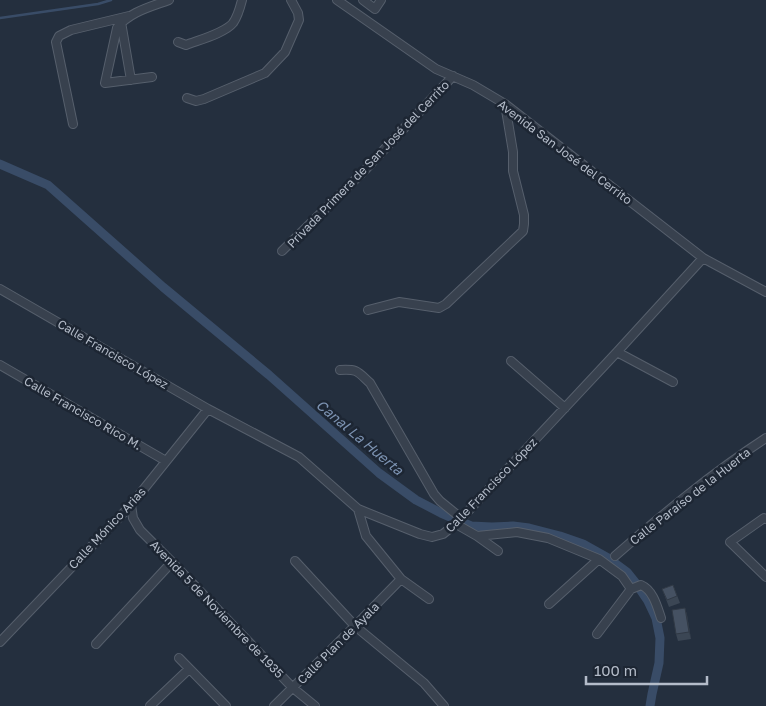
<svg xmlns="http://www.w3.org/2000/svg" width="766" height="706" font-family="'Golos Text',sans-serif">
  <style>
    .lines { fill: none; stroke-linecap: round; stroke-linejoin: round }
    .stream { stroke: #394c67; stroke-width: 2.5 }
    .canal { stroke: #394c67; stroke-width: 9 }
    .minor-casing { stroke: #565f6c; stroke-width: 10 }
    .minor { stroke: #38414e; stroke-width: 8 }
    .wall { fill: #3b4654 }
    .shaded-wall { fill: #303945 }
    .building { fill: #455162; stroke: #303945 }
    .labels { text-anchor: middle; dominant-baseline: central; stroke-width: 5; stroke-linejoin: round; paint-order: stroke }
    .street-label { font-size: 12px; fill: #b4bcc9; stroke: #1d2633 }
    .water-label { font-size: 14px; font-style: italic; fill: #7c92b1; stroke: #1d2633 }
  </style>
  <rect width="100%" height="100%" fill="#242f3e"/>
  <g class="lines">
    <path class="stream" d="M0 18 98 4 111 0"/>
    <path class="canal" d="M0 164 48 185 163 287 269 375 379 473 416 500 441 513 471 526 492 527 513 526 529 528 560 536 583 544 608 558 627 572 635 582 648 601 656 618 660 638 659 663 652 694 650 706"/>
    <defs>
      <path id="minor" d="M337 0 436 69 473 85 505 104 703 258 766 292
        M363 0 375 9 381 0
        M121 22 131 80
        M178 42 186 45C199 40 225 33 233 23 238 16 240 8 242 0
        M152 77 105 83 117 28C129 12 150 7 169 0
        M187 98 196 101 204 99 265 73 285 52 299 20 298 13 291 0
        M73 124 56 42 59 36 71 30 129 16
        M282 251 364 171 453 76
        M0 289 208 409 299 457 358 509 420 534 432 537 443 534 458 522 617 352 703 258
        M368 310 399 302 439 308 446 304 523 231 524 224V215L513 171V152L505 104
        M617 352 673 382
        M511 361 565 408
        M0 365 166 461
        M340 370C358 369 357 371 370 383L434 494 440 501 461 518
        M131 505 133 518 140 530 172 562 293 688 315 706
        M358 509 366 536 401 579 429 599
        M766 519 764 518 730 542 766 577
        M456 524 477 536 517 532 548 538 599 559 622 576 631 589
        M477 536 498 551
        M615 556C663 514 712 473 766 438
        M295 561 355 626 424 683 444 706
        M549 604 599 559
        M597 634 631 589 641 585C653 590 657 606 661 618
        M0 642 131 505 208 409
        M96 644 172 562
        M179 658 226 706
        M150 706 189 669
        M274 706 355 626 401 579"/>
    </defs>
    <use href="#minor" class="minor-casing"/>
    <use href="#minor" class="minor"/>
  </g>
  <path class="wall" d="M673 585 680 603 669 607 662 589Z
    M685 608 687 615 691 639 678 641 676 634Z"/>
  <path class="shaded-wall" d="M685 608 687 615 691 639 689 632Z"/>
  <path class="building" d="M673 585 677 596 667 600 662 589Z
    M685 608 689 632 676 634 672 610Z"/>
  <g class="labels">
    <g class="street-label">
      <text transform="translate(565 152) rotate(37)">Avenida San José del Cerrito</text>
      <text transform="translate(368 164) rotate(-46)">Privada Primera de San José del Cerrito</text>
      <text transform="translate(113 354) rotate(30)">Calle Francisco López</text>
      <text transform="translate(83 413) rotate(30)">Calle Francisco Rico M.</text>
      <text transform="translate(491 485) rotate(-46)">Calle Francisco López</text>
      <text transform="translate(690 496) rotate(-38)">Calle Paraíso de la Huerta</text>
      <text transform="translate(107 528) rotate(-47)">Calle Mónico Arias</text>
      <text transform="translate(217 609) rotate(46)">Avenida 5 de Noviembre de 1935</text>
      <text transform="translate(338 643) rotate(-45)">Calle Plan de Ayala</text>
    </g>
    <g class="water-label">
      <text transform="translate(360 437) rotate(40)">Canal La Huerta</text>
    </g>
  </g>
  <path d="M586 676v8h121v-8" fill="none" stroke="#b4bcc9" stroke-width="2.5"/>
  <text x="594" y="676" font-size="15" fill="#b4bcc9" stroke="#1d2633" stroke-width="4" paint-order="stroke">100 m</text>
</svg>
